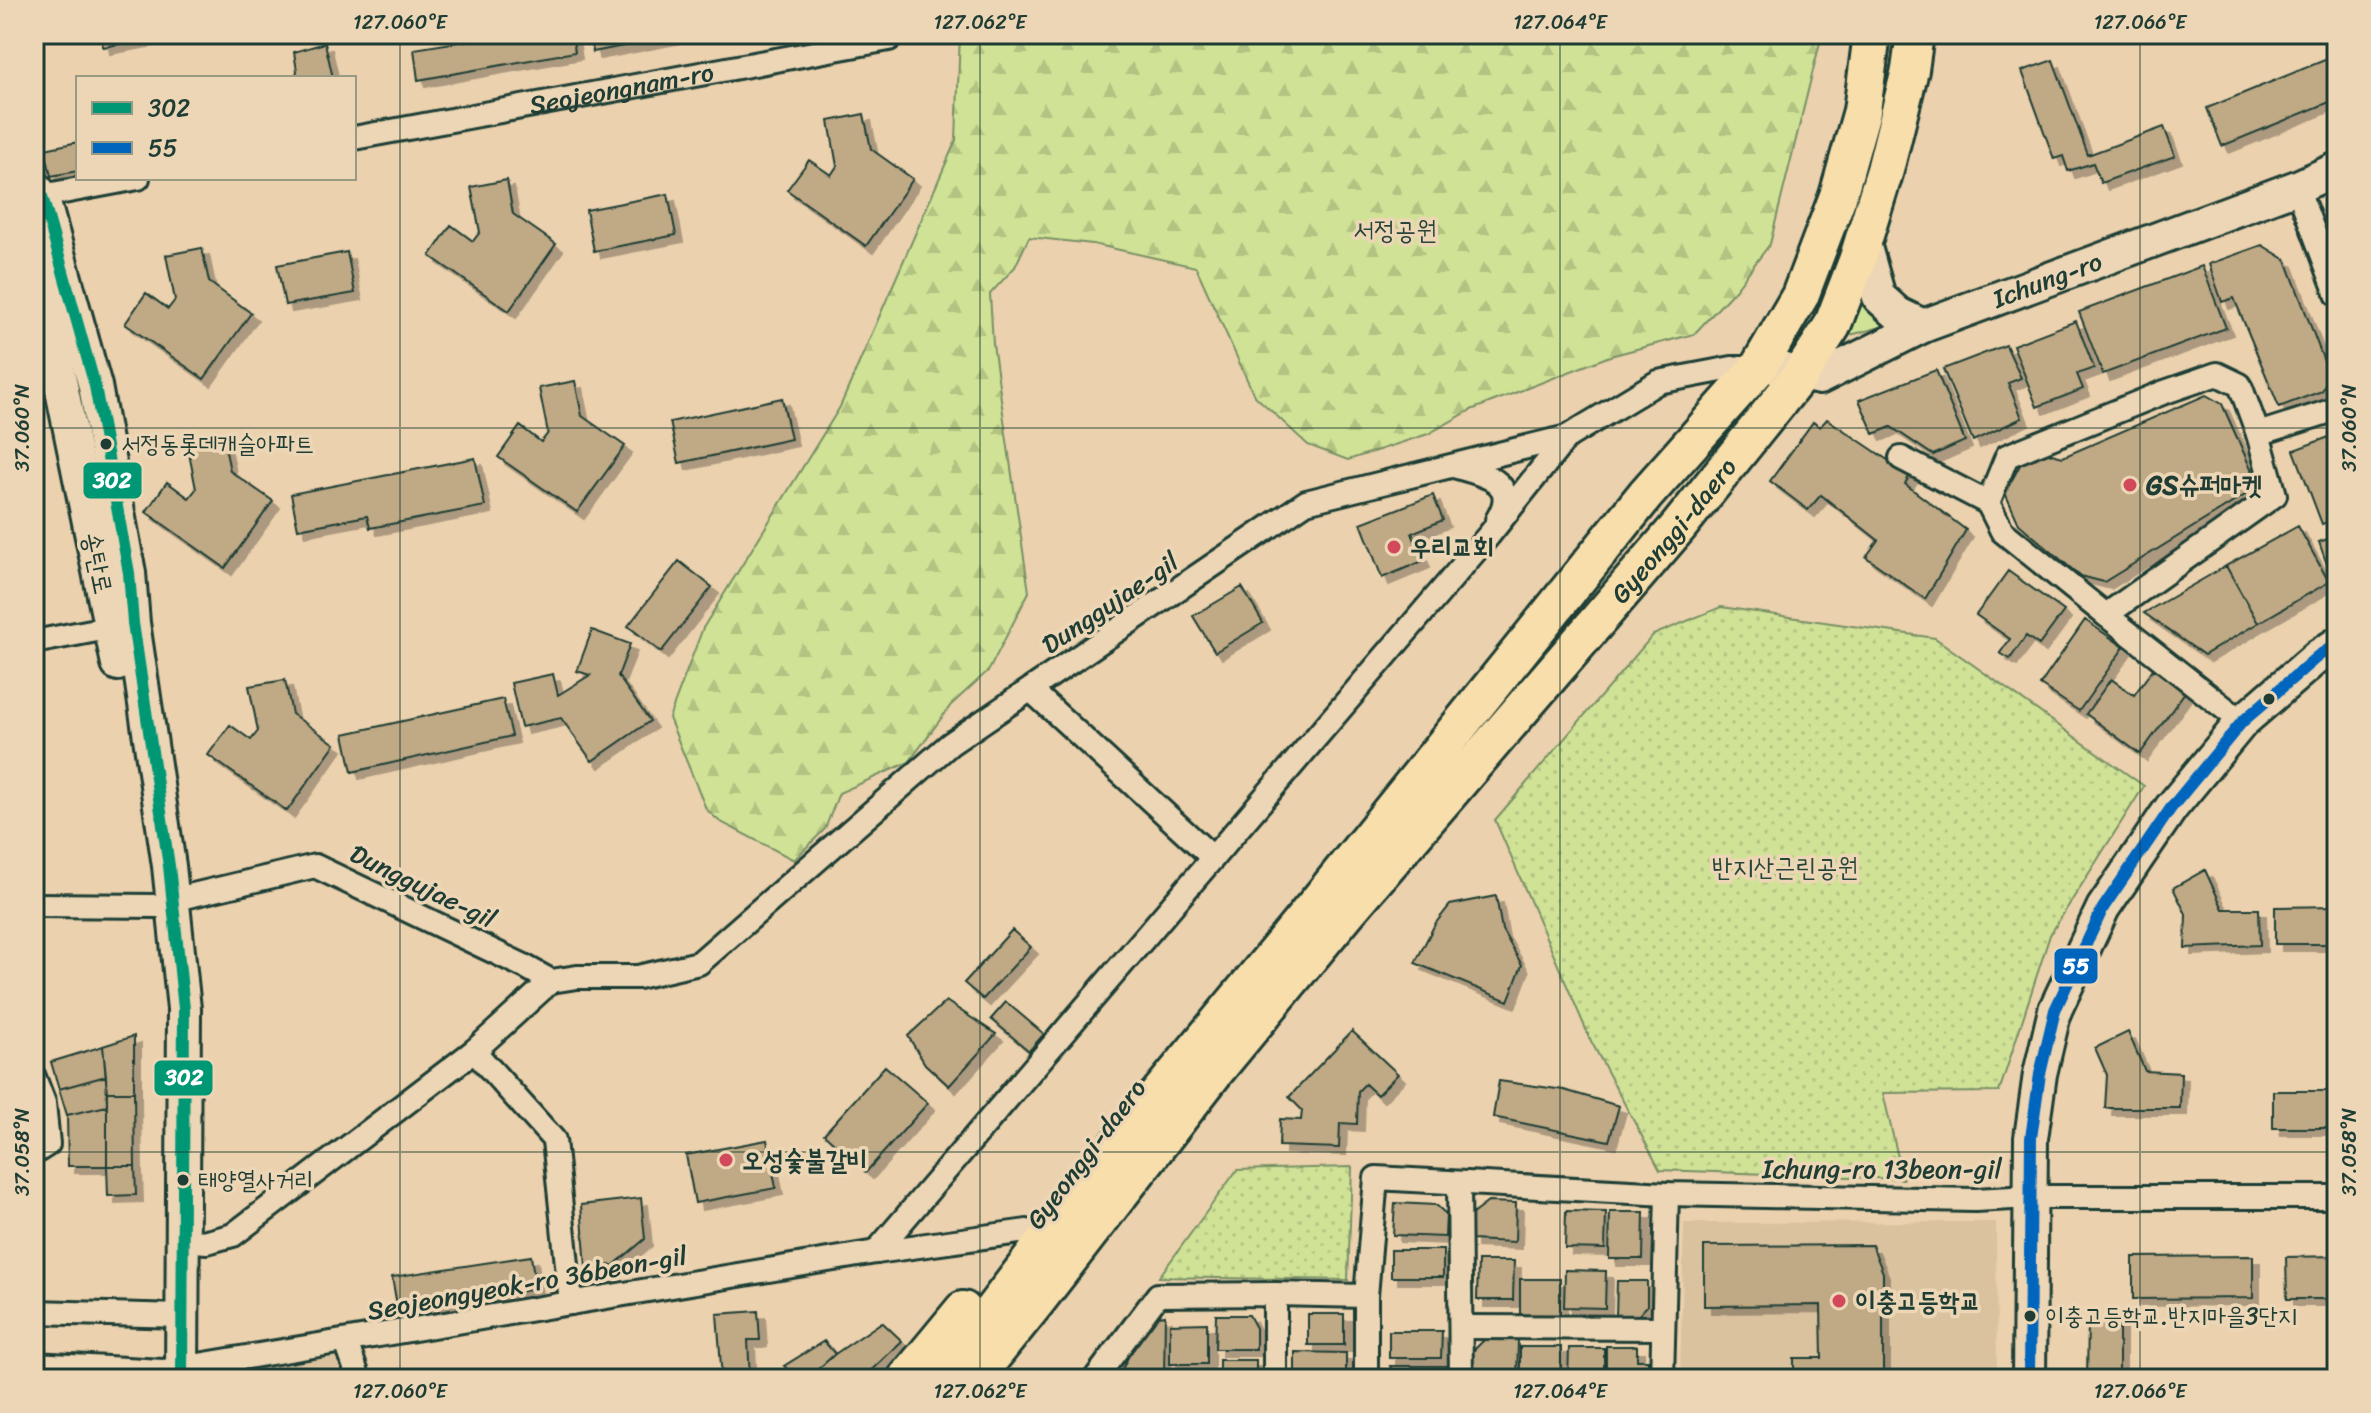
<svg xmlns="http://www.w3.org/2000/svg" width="2371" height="1413" font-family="Sriracha,'Poor Story',sans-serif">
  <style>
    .built { fill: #dac29f }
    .green { fill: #d0e296; stroke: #789065; stroke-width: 2 }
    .forest { fill: url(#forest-firs); stroke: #789065; stroke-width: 2 }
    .park { fill: url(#park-dots); stroke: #789065; stroke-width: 2 }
    .building { fill: #c0a985; stroke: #1f3d34; stroke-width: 2; filter: url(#shadow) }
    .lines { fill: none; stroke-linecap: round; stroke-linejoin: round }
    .street-casing { stroke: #1f3d34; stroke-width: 28 }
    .secondary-casing { stroke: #1f3d34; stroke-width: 38 }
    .primary-casing { stroke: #1f3d34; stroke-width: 42 }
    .street { stroke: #ecd6b5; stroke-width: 22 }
    .secondary { stroke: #ecd6b5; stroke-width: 32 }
    .primary { stroke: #f8deab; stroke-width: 36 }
    .bus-1-casing { stroke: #ecd6b5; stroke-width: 18 }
    .bus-2-casing { stroke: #ecd6b5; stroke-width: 18 }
    .bus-1 { stroke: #009775; stroke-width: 12 }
    .bus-2 { stroke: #0065bd; stroke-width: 12 }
    .ticks { fill: none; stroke: #1f3d34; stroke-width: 2; stroke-opacity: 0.45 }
    .bus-dot { fill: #1f3d34; stroke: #ecd6b5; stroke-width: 3 }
    .poi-dot { fill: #d1495b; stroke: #ecd6b5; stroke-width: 3 }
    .labels { text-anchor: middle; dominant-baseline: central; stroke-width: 7; stroke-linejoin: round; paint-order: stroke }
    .bus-label { font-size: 24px; fill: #1f3d34; stroke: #ecd6b5; text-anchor: start }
    .street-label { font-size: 26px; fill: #1f3d34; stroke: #ecd6b5 }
    .park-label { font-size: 26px; fill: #284539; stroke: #ecd6b5 }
    .poi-label { font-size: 26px; font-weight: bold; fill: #1f3d34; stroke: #ecd6b5; text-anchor: start }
    .line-badge { stroke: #ecd6b5; stroke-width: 3 }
    .badge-label { font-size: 22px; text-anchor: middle; font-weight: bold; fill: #fff }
    .neatline { fill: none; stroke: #1f3d34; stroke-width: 3 }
    .ticks-label { font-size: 20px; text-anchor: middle; fill: #1f3d34 }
  </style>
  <defs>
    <pattern id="forest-firs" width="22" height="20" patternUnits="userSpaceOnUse" patternTransform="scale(2)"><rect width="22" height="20" fill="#d0e296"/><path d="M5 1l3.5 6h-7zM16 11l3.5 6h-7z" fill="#b2c382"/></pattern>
    <pattern id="park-dots" width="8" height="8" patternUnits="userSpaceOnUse" patternTransform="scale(2)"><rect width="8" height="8" fill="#d0e296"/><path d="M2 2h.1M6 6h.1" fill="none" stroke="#b2c382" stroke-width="1.8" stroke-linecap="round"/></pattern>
    <filter id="shadow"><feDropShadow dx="7" dy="7" stdDeviation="0" flood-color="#0004"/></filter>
  </defs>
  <rect width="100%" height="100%" fill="#ebd1ad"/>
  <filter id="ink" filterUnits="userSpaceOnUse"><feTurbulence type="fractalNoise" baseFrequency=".0125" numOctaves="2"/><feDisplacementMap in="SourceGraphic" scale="16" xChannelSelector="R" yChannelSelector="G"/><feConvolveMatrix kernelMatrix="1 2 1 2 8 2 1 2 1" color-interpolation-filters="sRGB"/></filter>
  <g filter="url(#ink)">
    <path class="built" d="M1996 1222 1997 1379H1680L1684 1223Z
      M346 1342 359 1379H34V1364L163 1371Z"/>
    <path class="green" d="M1866 291 1893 324 1850 335Z"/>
    <path class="forest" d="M960 34H1822L1770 244 1735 290 1694 334 1610 356 1471 410 1428 434 1348 460 1308 445 1254 395 1196 267 1093 244 1029 237 1015 267 990 294 993 344 1029 592 989 670 951 705 909 762 839 793 825 829 794 860 719 821 706 809 669 718 703 628 840 407 956 140Z"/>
    <path class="park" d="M1721 607 1935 638 2144 786 2050 935 1999 1092 1883 1093 1903 1179 1660 1170 1591 1041 1495 820 1653 635Z
      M1352 1167 1348 1280 1159 1277 1237 1170Z"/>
    <path class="building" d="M101 34H174L103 47Z
      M508 34H572L575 52 418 80 414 49Z
      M590 34H684L593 52Z
      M325 43 333 78H295L297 71 294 52Z
      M2337 55V99L2222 146 2207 108Z
      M2053 60 2088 155 2164 127 2175 156 2101 183 2093 163 2068 171 2063 156 2054 159 2022 71Z
      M864 114 871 149 913 179 866 246 787 190 809 160 831 175 837 166 829 121Z
      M78 142V171L51 176 45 149Z
      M507 180 513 214 556 244 509 311 430 256 451 225 473 241 480 232 471 187Z
      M668 194 676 235 594 251 586 210Z
      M2262 245 2286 260 2329 375 2322 391 2279 407 2234 298 2222 302 2209 264Z
      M202 248 209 282 251 313 204 379 125 324 146 293 168 309 175 300 166 255Z
      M347 252 355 293 285 305 277 265Z
      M2202 266 2226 328 2103 374 2079 312Z
      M2076 321 2094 368 2077 374 2083 389 2037 407 2013 345Z
      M2006 345 2021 378 2008 383 2022 418 1973 441 1943 369Z
      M1936 370 1965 441 1933 455 1891 427 1874 434 1859 400Z
      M575 381 582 416 625 446 577 512 498 457 520 426 541 442 548 433 539 388Z
      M2206 395 2222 404 2255 478 2245 495 2104 582 2080 576 2019 524 2005 493 2020 465 2041 451 2063 457Z
      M782 398 791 439 679 463 670 422Z
      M1827 419 1910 475 1905 484 1966 530 1925 599 1866 557 1878 540 1821 495 1808 510 1770 481 1813 422 1820 427Z
      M2337 434V519L2322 524 2294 450Z
      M223 437 230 471 273 501 225 568 146 512 167 482 189 498 196 489 187 443Z
      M475 458 485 506 370 528 367 516 298 529 291 494Z
      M1433 495 1443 520 1412 533 1423 561 1382 578 1361 523Z
      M2298 526 2329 582 2258 623 2226 566Z
      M2337 536V571L2330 573 2319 542Z
      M679 561 712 587 661 652 628 626Z
      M2226 566 2258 623 2204 655 2144 613Z
      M2008 571 2064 611 2039 645 2026 636 2010 659 2000 653 2010 639 1976 615Z
      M1242 587 1263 623 1215 652 1193 616Z
      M2085 620 2124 647 2079 711 2040 685Z
      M592 630 630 644 618 676 650 721 592 761 561 718 521 727 511 683 553 674 558 695 590 675 577 671Z
      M2153 669 2185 692 2140 754 2086 714 2111 679 2134 695Z
      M285 680 292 714 335 744 287 811 208 755 230 725 251 740 258 731 249 686Z
      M503 699 512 736 352 772 344 734Z
      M2205 870 2223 909H2259L2260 945 2185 948 2186 914 2173 888Z
      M1496 896 1502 930 1522 965 1508 1001 1415 963 1435 924 1450 905Z
      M2337 906V944H2275V907Z
      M1012 930 1031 947 983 999 964 983Z
      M946 1001 996 1034 949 1086 925 1064 908 1036Z
      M1006 1002 1044 1034 1029 1051 991 1019Z
      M1352 1031 1398 1074 1377 1095 1365 1084 1358 1091 1357 1124 1340 1123 1339 1148 1279 1146 1280 1119 1301 1120 1302 1110 1289 1097Z
      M2128 1032 2145 1071 2181 1073 2180 1108H2105L2107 1075 2095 1048Z
      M134 1036V1092H107L103 1046Z
      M103 1046 106 1076 59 1089 51 1062Z
      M885 1066 928 1103 866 1172 824 1134Z
      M106 1076 107 1106 67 1115 59 1089Z
      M1499 1081 1564 1090 1619 1106 1609 1141 1493 1117Z
      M2273 1091H2337V1128H2273Z
      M107 1092H134L135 1166H107Z
      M107 1106V1166H68L67 1115Z
      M767 1140 776 1188 695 1203 686 1155Z
      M107 1166H135L136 1195 108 1196Z
      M641 1198 645 1239 614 1265 586 1267 581 1205Z
      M1488 1202 1516 1203 1515 1242 1470 1240 1471 1215Z
      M1395 1203 1436 1205 1446 1214 1445 1237 1393 1235Z
      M1566 1211 1606 1212 1605 1249 1565 1248Z
      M1610 1212H1644L1643 1259H1609Z
      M1872 1245 1883 1273V1379H1794V1358H1822L1821 1305 1704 1306V1246Z
      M1391 1250H1443V1277H1391Z
      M531 1256 536 1289 398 1311 392 1277Z
      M2253 1256V1298L2133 1299V1257Z
      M2337 1256V1299H2287L2286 1257Z
      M1478 1261H1514L1513 1300H1477Z
      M1565 1270 1606 1271 1605 1308 1564 1307Z
      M1520 1279H1560V1316H1520Z
      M1617 1281H1647V1306L1636 1318 1616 1317Z
      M758 1311 760 1340H748L750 1379H722L717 1314Z
      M1308 1314H1344V1345H1308Z
      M1165 1315 1164 1378H1118L1147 1318Z
      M1216 1315H1249L1256 1328V1349H1215Z
      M2088 1319H2119V1379H2087Z
      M882 1322 902 1341 862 1379H807L835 1354Z
      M1207 1323V1364H1170V1324Z
      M1389 1331H1442L1441 1358H1389Z
      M1485 1339 1518 1340 1517 1379 1471 1377 1472 1352Z
      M824 1341 835 1354 807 1379H798L784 1366Z
      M1606 1346H1637V1360H1648V1379H1606Z
      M1520 1347H1561V1379H1520Z
      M1569 1348H1604V1379H1568Z
      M1295 1352 1346 1353V1379H1295Z
      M1219 1360H1256V1379H1219Z
      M1390 1366H1447V1379H1395Z
      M463 1371 465 1379H395Z"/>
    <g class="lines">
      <defs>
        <g id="street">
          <path id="s1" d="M354 138 889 39"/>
          <path d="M2297 187 2337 294"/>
          <path d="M42 196 138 178"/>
          <path d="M2217 374 2240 385 2258 434 2275 495 2106 615 2002 531 1988 503 2007 456 2162 393Z"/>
          <path d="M2258 434 2337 409"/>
          <path d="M1901 458 1988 503"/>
          <path d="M1457 467C1486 475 1520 482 1497 520"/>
          <path d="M2106 615 2242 722"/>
          <path d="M34 642 123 625"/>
          <path d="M1032 691 1213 858"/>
          <path d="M34 905 158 906 172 900 315 866 524 966 551 981 577 977H638L699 963 950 744 1306 502 1567 437 1658 382 1732 368H1758"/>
          <path d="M474 1051 554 1140 571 1303"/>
          <path d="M34 1077 44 1103 48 1144 34 1153"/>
          <path d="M1459 1184 1461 1379"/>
          <path d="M182 1240 207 1242 233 1235 474 1051 551 981"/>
          <path d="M876 1252 1489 535 1567 437"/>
          <path d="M34 1312 182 1316"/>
          <path d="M1461 1327 1663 1328"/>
          <path d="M346 1342 359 1379"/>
          <path d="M34 1364 163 1371 876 1252 1027 1231"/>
          <path d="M1095 1379 1158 1295 1275 1294 1366 1296"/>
          <path d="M1275 1379V1294"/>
          <path d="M1366 1379V1296L1376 1178 1667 1194 1975 1200 2031 1197H2337"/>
          <path d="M1662 1379 1667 1194"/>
        </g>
        <g id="secondary">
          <path d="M34 186 42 196 95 386 129 573 133 623 169 866 184 1009 182 1379"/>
          <path d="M1863 240 1879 297 1898 314 1923 326"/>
          <path d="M34 276 53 346 118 664"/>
          <path id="s2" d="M1777 368 1819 378 1923 326 2297 187 2337 169"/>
          <path d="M2029 1379 2031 1138 2040 1074 2055 1010 2103 908 2171 808 2242 722 2318 656 2337 644"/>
        </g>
        <g id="primary">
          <path d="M906 1379 963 1310"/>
          <path d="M940 1379 1139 1118 1320 899 1646 494 1758 368 1800 296 1838 196 1862 111 1872 34"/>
          <path id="s3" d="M974 1379 1036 1302 1213 1074 1347 912 1679 526 1801 374 1832 326 1857 261 1885 170 1910 70 1915 34"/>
        </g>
      </defs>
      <use href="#street" class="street-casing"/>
      <use href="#secondary" class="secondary-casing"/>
      <use href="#primary" class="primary-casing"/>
      <use href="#street" class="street"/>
      <use href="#secondary" class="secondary"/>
      <use href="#primary" class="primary"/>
      <defs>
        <path id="bus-1" d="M34 196H42L95 386 129 573 133 623 169 866 184 1009 182 1379"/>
        <path id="bus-2" d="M2029 1379 2031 1138 2040 1074 2055 1010 2103 908 2171 808 2242 722 2318 656 2337 644"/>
      </defs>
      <use href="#bus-1" class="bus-1-casing"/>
      <use href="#bus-2" class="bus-2-casing"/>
      <use href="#bus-1" class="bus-1"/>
      <use href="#bus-2" class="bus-2"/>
    </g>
  </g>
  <path class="ticks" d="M400 34V1379M980 34V1379M1560 34V1379M2140 34V1379M34 428H2337M34 1152H2337"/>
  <g class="bus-dot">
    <circle cx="106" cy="444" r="7"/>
    <circle cx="2269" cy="699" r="7"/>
    <circle cx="183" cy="1180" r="7"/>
    <circle cx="2030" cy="1316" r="7"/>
  </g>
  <g class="poi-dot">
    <circle cx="2130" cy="485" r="8"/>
    <circle cx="1394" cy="547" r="8"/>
    <circle cx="726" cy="1160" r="8"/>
    <circle cx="1839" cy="1301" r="8"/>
  </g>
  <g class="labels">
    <g class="bus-label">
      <text x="121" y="444">서정동롯데캐슬아파트</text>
      <text x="198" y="1180">태양열사거리</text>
      <text x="2045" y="1316">이충고등학교.반지마을3단지</text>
    </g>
    <g class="street-label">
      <text stroke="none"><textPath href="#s1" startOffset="272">Seojeongnam-ro</textPath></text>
      <text stroke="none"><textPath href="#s2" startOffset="292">Ichung-ro</textPath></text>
      <text stroke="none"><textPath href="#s3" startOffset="1100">Gyeonggi-daero</textPath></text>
      <text transform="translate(98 563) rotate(78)">송탄로</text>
      <text transform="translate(1110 603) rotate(-34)">Dunggujae-gil</text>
      <text transform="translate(423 886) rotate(26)">Dunggujae-gil</text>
      <text transform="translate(1086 1154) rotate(-53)">Gyeonggi-daero</text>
      <text x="1882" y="1169">Ichung-ro 13beon-gil</text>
      <text transform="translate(527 1283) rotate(-10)">Seojeongyeok-ro 36beon-gil</text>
    </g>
    <g class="park-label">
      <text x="1395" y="230">서정공원</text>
      <text x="1785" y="867">반지산근린공원</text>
    </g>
    <g class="poi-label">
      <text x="2146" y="485">GS슈퍼마켓</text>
      <text x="1410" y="547">우리교회</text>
      <text x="742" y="1160">오성숯불갈비</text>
      <text x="1855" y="1301">이충고등학교</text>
    </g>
  </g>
  <g class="line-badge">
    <rect x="82" y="461" width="61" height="39" rx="8" fill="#009775"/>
    <rect x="2053" y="947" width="46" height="38" rx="8" fill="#0065bd"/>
    <rect x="153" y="1059" width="61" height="38" rx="8" fill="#009775"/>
  </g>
  <g class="badge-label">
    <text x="112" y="488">302</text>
    <text x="2076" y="974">55</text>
    <text x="184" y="1085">302</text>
  </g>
  <rect width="2371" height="1413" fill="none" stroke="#ecd6b5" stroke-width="88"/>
  <rect x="76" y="76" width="280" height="104" fill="#ecd6b5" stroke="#9a9981" stroke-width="2"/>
  <rect x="92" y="102" width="40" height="12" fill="#009775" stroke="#9a9981" stroke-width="2"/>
  <text x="148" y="116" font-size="24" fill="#1f3d34">302</text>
  <rect x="92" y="142" width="40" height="12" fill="#0065bd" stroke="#9a9981" stroke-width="2"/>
  <text x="148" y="156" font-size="24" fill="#1f3d34">55</text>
  <rect x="44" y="44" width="2283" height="1325" class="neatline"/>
  <g class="ticks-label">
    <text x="400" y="29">127.060°E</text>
    <text x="980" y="29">127.062°E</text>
    <text x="1560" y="29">127.064°E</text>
    <text x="2140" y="29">127.066°E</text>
    <text transform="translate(22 428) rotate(-90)" y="7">37.060°N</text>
    <text transform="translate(2349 428) rotate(-90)" y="7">37.060°N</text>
    <text transform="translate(22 1152) rotate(-90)" y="7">37.058°N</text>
    <text transform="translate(2349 1152) rotate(-90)" y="7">37.058°N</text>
    <text x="400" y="1398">127.060°E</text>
    <text x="980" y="1398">127.062°E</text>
    <text x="1560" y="1398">127.064°E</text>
    <text x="2140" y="1398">127.066°E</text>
  </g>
</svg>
